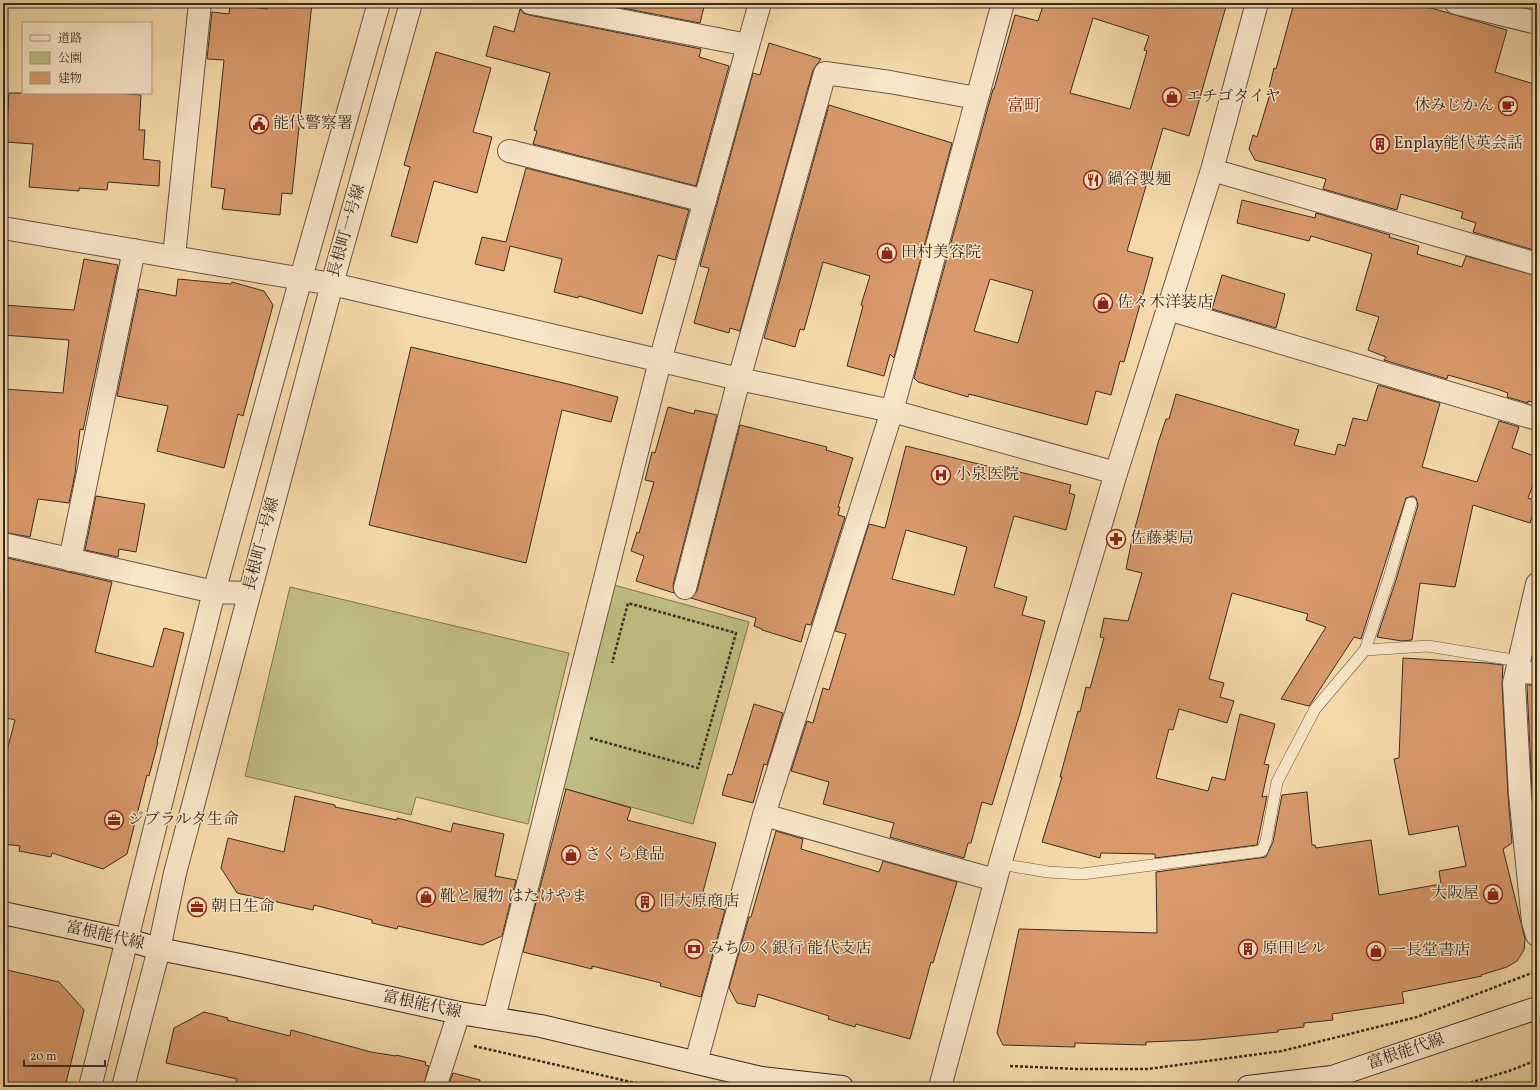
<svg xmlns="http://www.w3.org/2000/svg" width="1540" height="1090" font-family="Vollkorn,'Noto Serif JP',serif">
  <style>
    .green { fill: #c1be85; stroke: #7d7654 }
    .building { fill: #d9996b; stroke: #392d24; fill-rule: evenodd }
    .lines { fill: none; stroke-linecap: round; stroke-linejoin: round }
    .service-casing { stroke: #685846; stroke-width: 12 }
    .minor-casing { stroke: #685846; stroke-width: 24 }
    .tertiary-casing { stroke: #685846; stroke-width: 24 }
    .secondary-casing { stroke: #392d24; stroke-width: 24 }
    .path { stroke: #392d24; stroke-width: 2.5; stroke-dasharray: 3 2; stroke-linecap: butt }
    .service { stroke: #f8e6c8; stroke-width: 11 }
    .minor { stroke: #f8e6c8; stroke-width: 22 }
    .tertiary { stroke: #f8e6c8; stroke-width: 22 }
    .secondary { stroke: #f8e6c8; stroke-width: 22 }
    .labels { text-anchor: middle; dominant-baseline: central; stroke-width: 3; stroke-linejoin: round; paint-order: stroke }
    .poi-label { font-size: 16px; fill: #392d24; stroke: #f8e6c8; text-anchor: start }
    .street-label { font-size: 16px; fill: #392d24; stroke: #f8e6c8 }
    .neighbourhood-label { font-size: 17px; fill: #7a1f14; stroke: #f8e6c8 }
  </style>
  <rect width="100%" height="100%" fill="#f5d9aa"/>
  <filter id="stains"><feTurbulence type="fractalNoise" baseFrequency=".005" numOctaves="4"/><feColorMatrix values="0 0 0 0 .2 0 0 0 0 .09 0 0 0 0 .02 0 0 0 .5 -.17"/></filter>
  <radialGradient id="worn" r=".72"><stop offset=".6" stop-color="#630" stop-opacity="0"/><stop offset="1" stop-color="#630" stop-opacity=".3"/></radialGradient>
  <path class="green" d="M614 585 749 622 693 824 558 787Z
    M290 587 569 653 528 824 416 797 411 815 245 776Z"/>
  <path class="building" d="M268 3H312L292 194 282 193 280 215 222 209 225 189 211 187 224 60 207 59 212 12 229 14 230 5 267 9Z
    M597 3H705L700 23Z
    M1044 3H1227L1189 136 1163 128 1127 251 1153 258 1124 362 1120 361 1111 395 1096 391 1087 425 969 394 968 397 918 382 914 378 993 89H994L1015 15 1038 21ZM1093 18 1149 36 1144 50 1147 51 1130 109 1070 93ZM990 279 1033 291 1018 343 974 331Z
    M1294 3H1414L1507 30 1495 72 1537 85V251L1473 232 1476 223 1461 218 1463 212 1401 194 1397 210 1323 189 1326 179 1255 160 1249 149 1253 135 1257 137 1270 94 1268 93 1274 68 1276 69Z
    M520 9 523 13 529 15 701 49 699 57 729 66 696 186 533 144 537 131 534 130 550 73 486 56 494 26 514 32Z
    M769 43 821 59 813 70 740 331 730 328 729 333 694 323 709 268 700 266 753 73 760 75Z
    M436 52 491 68 473 132 492 137 477 193 434 181 417 243 391 236 410 167 404 165Z
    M9 93H117L141 95 139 130H145L143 159 160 161 159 186 108 182 107 190 79 188V191L29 187 33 144 6 142Z
    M829 105 952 143 894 358 890 354 884 376 847 366 863 306 861 305 870 276 823 262 804 330 800 329 795 347 764 338Z
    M526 168 689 210 675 260 658 255 642 314 579 296 578 298 554 292 562 259 510 246 504 271 475 264 482 237 506 242Z
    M1242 200 1315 218 1316 213 1390 235 1389 237 1419 246 1417 254 1462 267 1466 256 1537 276V403L1528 401V403L1507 397 1508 393 1497 389 1448 375 1447 379 1384 360 1386 357 1368 350 1379 317 1356 310 1372 254 1311 236 1309 241 1237 223Z
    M84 259 118 265 83 430 80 429 75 474 69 503 38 499 30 537 3 532V389L63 393 69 340 3 335V305L74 310Z
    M1222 275 1285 294 1276 328 1212 309Z
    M178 279 231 284 232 282 264 291 273 305 243 416 238 414 224 468 157 451 168 406 117 396 139 289 176 296Z
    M411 347 568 384 618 397 611 422 562 410 526 563 369 525Z
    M1378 385 1440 403 1422 467 1477 482 1499 421 1519 427 1512 448 1537 457V474L1528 498 1537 501 1530 523 1473 505 1455 587 1420 583 1412 640 1402 641 1377 637 1396 580 1418 505 1416 498 1413 496 1406 498 1361 639 1354 637 1309 706 1281 699 1326 627 1306 620 1308 614 1232 593 1209 679 1224 683 1220 697 1234 701 1227 723 1179 709 1173 730 1169 729 1156 778 1208 791 1212 777 1225 780 1240 714 1275 724 1264 764 1269 765 1262 797 1267 796 1257 845 1155 858V854L1101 853 1100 858 1042 842 1062 777H1060L1078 711 1080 712 1086 687 1090 688 1104 638 1100 637 1104 618 1128 621 1142 573 1126 569 1132 539 1158 443 1166 419H1169L1176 394 1299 430 1294 445 1335 455 1338 444 1345 446 1353 418 1367 421Z
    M668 407 694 414 695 410 717 415 673 585 674 593 636 581 644 556 631 551 637 532 639 533 654 482 645 480 652 452 655 453Z
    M740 425 827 447 826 450 853 458 838 507H840L838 515 845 517 811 625 806 624 801 642 762 630V629L754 626 756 618 691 598 697 591Z
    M906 446 1003 470 1004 468 1071 485 1069 493 1075 495 1066 530 1014 516 994 587 1027 597 1022 615 1045 621 1020 713 992 805 982 802 971 843H968L964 858 890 837 894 823 823 804 829 782 791 771 807 721 813 723 823 688 829 690 846 634 835 631 869 524 885 528ZM906 530 967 547 954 595 892 579Z
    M96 496 145 504 136 552 119 549 118 557 85 550Z
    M3 557 112 582 95 652 153 667 164 628 184 633 157 742H158L149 776 147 775 127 854 103 869 52 853 51 857 19 851 20 846 3 844V808L7 781 3 780V766L15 720 3 717Z
    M1403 658 1486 663 1503 665 1502 684 1508 795 1512 843 1503 849 1525 939 1524 950 1517 961 1507 967 1481 975 1482 976 1402 992 1404 1003 1332 1014 1333 1020 1304 1023V1027L1278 1030V1032L1198 1040 1146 1042V1045L1075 1043V1047L1003 1045 997 1033 1019 929 1157 933 1156 872 1266 857 1273 842 1282 795 1307 792 1312 845H1315L1316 848 1371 840 1379 895 1441 884 1439 871 1466 866 1458 826 1409 835 1394 759 1399 758Z
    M1527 685H1537L1536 828 1532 793Z
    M754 704 783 713 767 765 764 764 753 803 722 795 728 774 732 775Z
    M566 789 631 808 627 820 716 843 700 903 725 910 701 997 660 986 661 983 592 966V969L523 952Z
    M295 796 335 805V807L397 820V818L451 832 453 823 504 834 495 876 516 880 502 936 482 945 398 926 397 929 372 923V920L314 905 313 910 237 893 221 868 228 838 284 852Z
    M776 831 803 839 801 849 879 872 883 861 957 882 933 963 931 962 910 1039 856 1024 855 1027 828 1019 829 1016 758 994 755 1007 737 1003 729 988 749 917H751Z
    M3 969 59 982 84 1010 65 1087H4L7 1072 3 1071Z
    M204 1012 228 1018 227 1020 290 1036 291 1030 371 1052 396 1056V1055L426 1062 425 1065 429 1066 423 1087H235L237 1079 166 1063 174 1028Z
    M453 1073 480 1080 479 1087H448Z"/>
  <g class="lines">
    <defs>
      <path id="service" d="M1365 650 1389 578 1411 503
        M1000 864 1048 872 1082 874 1262 851 1266 841 1277 782 1315 709 1365 650 1428 646 1519 661"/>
      <path id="minor" d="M531 3 748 45
        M509 151 705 201
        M1212 170 1537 264
        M174 256 200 3
        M1168 309 1537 419
        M3 544 214 592 249 593
        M70 560 134 250
        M1537 584 1514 683 1520 794 1533 922 1537 935
        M685 588 739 379 825 73 890 82 976 98
        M1517 672 1537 673
        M764 815 995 880
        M494 1018 660 361 760 3
        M696 1062 764 815 892 411 1003 3
        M90 1087 214 592 301 278 379 3
        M435 1087 459 1013
        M940 1087 1000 864 1116 473 1212 170 1257 3"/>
      <path id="tertiary" d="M1456 3 1537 23
        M3 228 332 284 739 379 892 411 1116 473
        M123 1087 159 949 175 873 332 284 411 3"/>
      <path id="secondary" d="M3 913 128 940 159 949 240 965 459 1013 541 1026 761 1078 842 1087
        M1248 1087 1332 1077 1537 1008"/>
    </defs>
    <use href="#service" class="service-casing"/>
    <use href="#minor" class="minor-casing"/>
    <use href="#tertiary" class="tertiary-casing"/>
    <use href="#secondary" class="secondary-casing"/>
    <path class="path" d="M590 738 698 768 736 633 628 603 612 663
      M474 1046 653 1087
      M1010 1066 1077 1069H1148L1282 1051 1417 1017 1537 971
      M1456 1087 1509 1071 1537 1060"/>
    <use href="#service" class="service"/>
    <use href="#minor" class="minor"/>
    <use href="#tertiary" class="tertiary"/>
    <use href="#secondary" class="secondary"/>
  </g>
  <defs>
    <symbol id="shop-ring" viewBox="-11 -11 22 22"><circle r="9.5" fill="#f8e6c8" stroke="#8f2418" stroke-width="1.5"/><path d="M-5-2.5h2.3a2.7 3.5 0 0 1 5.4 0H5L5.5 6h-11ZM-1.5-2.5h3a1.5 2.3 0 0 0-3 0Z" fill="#8f2418"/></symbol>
    <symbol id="cafe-ring" viewBox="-11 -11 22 22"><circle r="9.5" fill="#f8e6c8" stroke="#8f2418" stroke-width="1.5"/><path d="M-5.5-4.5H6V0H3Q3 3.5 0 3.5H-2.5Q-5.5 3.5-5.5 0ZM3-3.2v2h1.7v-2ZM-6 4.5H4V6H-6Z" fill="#8f2418"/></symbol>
    <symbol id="civic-ring" viewBox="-11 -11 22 22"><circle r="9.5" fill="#f8e6c8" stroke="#8f2418" stroke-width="1.5"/><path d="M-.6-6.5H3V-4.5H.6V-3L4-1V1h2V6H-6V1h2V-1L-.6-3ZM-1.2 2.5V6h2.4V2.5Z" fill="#8f2418"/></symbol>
    <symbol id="building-ring" viewBox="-11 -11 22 22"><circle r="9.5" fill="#f8e6c8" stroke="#8f2418" stroke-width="1.5"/><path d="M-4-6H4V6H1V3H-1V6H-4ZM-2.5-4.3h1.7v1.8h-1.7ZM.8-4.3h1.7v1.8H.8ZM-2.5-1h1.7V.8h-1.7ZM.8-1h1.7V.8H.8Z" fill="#8f2418"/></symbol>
    <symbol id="restaurant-ring" viewBox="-11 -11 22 22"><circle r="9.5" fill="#f8e6c8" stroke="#8f2418" stroke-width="1.5"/><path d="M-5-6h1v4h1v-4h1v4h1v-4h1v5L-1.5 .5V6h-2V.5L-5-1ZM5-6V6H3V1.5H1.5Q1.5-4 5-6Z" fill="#8f2418"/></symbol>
    <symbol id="hospital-ring" viewBox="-11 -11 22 22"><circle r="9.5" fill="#f8e6c8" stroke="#8f2418" stroke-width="1.5"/><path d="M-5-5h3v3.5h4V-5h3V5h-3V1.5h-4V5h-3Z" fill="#8f2418"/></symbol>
    <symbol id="pharmacy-ring" viewBox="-11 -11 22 22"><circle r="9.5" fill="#f8e6c8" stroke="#8f2418" stroke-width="1.5"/><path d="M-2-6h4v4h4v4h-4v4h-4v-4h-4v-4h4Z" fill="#8f2418"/></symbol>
    <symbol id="office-ring" viewBox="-11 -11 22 22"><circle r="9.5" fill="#f8e6c8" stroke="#8f2418" stroke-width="1.5"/><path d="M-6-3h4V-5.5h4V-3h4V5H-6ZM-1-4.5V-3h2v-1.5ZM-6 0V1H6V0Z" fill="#8f2418"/></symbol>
    <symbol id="bank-ring" viewBox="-11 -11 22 22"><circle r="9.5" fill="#f8e6c8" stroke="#8f2418" stroke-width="1.5"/><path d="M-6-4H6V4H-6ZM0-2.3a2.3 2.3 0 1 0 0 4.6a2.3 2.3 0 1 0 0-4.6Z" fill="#8f2418"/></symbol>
  </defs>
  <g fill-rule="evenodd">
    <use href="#shop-ring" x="1161" y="86" width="22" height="22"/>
    <use href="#cafe-ring" x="1497" y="95" width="22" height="22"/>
    <use href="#civic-ring" x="248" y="113" width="22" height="22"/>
    <use href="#building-ring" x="1369" y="133" width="22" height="22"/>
    <use href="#restaurant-ring" x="1082" y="169" width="22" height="22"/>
    <use href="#shop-ring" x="876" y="242" width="22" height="22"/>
    <use href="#shop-ring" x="1092" y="292" width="22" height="22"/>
    <use href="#hospital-ring" x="930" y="464" width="22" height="22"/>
    <use href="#pharmacy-ring" x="1105" y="528" width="22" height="22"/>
    <use href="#office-ring" x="103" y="809" width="22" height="22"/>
    <use href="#shop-ring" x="560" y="844" width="22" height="22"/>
    <use href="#shop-ring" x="1482" y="883" width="22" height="22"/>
    <use href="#shop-ring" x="415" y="886" width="22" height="22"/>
    <use href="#building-ring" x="634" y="891" width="22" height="22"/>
    <use href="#office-ring" x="186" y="896" width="22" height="22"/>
    <use href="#bank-ring" x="683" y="938" width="22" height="22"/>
    <use href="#building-ring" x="1237" y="938" width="22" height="22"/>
    <use href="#shop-ring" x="1365" y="940" width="22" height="22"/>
  </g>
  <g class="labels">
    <g class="poi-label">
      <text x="1186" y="97">エチゴタイヤ</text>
      <text x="1494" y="106" text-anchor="end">休みじかん</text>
      <text x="273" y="124">能代警察署</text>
      <text x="1394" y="144">Enplay能代英会話</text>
      <text x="1107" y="180">鍋谷製麺</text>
      <text x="901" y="253">田村美容院</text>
      <text x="1117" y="303">佐々木洋装店</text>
      <text x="955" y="475">小泉医院</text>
      <text x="1130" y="539">佐藤薬局</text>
      <text x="128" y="820">ジブラルタ生命</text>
      <text x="585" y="855">さくら食品</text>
      <text x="1479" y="894" text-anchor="end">大阪屋</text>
      <text x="440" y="897">靴と履物 はたけやま</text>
      <text x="659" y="902">旧大原商店</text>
      <text x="211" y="907">朝日生命</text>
      <text x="708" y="949">みちのく銀行 能代支店</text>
      <text x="1262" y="949">原田ビル</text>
      <text x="1390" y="951">一長堂書店</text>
    </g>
    <g class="street-label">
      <text transform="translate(347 231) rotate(-74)">長根町一号線</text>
      <text transform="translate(262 544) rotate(-75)">長根町一号線</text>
      <text transform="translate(105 936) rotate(13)">富根能代線</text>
      <text transform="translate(422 1005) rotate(12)">富根能代線</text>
      <text transform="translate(1406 1052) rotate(-19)">富根能代線</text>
    </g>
    <g class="neighbourhood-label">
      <text x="1024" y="106">富町</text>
    </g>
  </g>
  <rect width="1540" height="1090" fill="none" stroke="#f5d9aa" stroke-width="16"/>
  <rect x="4" y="4" width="1532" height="1082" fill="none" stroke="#392d24" stroke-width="2"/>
  <rect x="8" y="8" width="1524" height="1074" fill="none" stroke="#392d24"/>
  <rect x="22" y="22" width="130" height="72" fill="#f8e6c8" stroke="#ac9c86"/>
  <rect x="30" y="35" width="20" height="6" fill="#f8e6c8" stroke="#ac9c86"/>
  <text x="58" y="42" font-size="12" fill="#392d24">道路</text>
  <rect x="30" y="52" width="20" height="12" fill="#c1be85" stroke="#ac9c86"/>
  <text x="58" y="62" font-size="12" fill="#392d24">公園</text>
  <rect x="30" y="72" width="20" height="12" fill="#d9996b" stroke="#ac9c86"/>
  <text x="58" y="82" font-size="12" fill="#392d24">建物</text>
  <path d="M24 1060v6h81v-6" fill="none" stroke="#392d24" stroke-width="2"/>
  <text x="30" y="1060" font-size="12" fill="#392d24" stroke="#f8e6c8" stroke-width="3" paint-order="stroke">20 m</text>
  <rect width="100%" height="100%" filter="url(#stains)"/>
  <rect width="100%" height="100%" fill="url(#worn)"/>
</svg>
